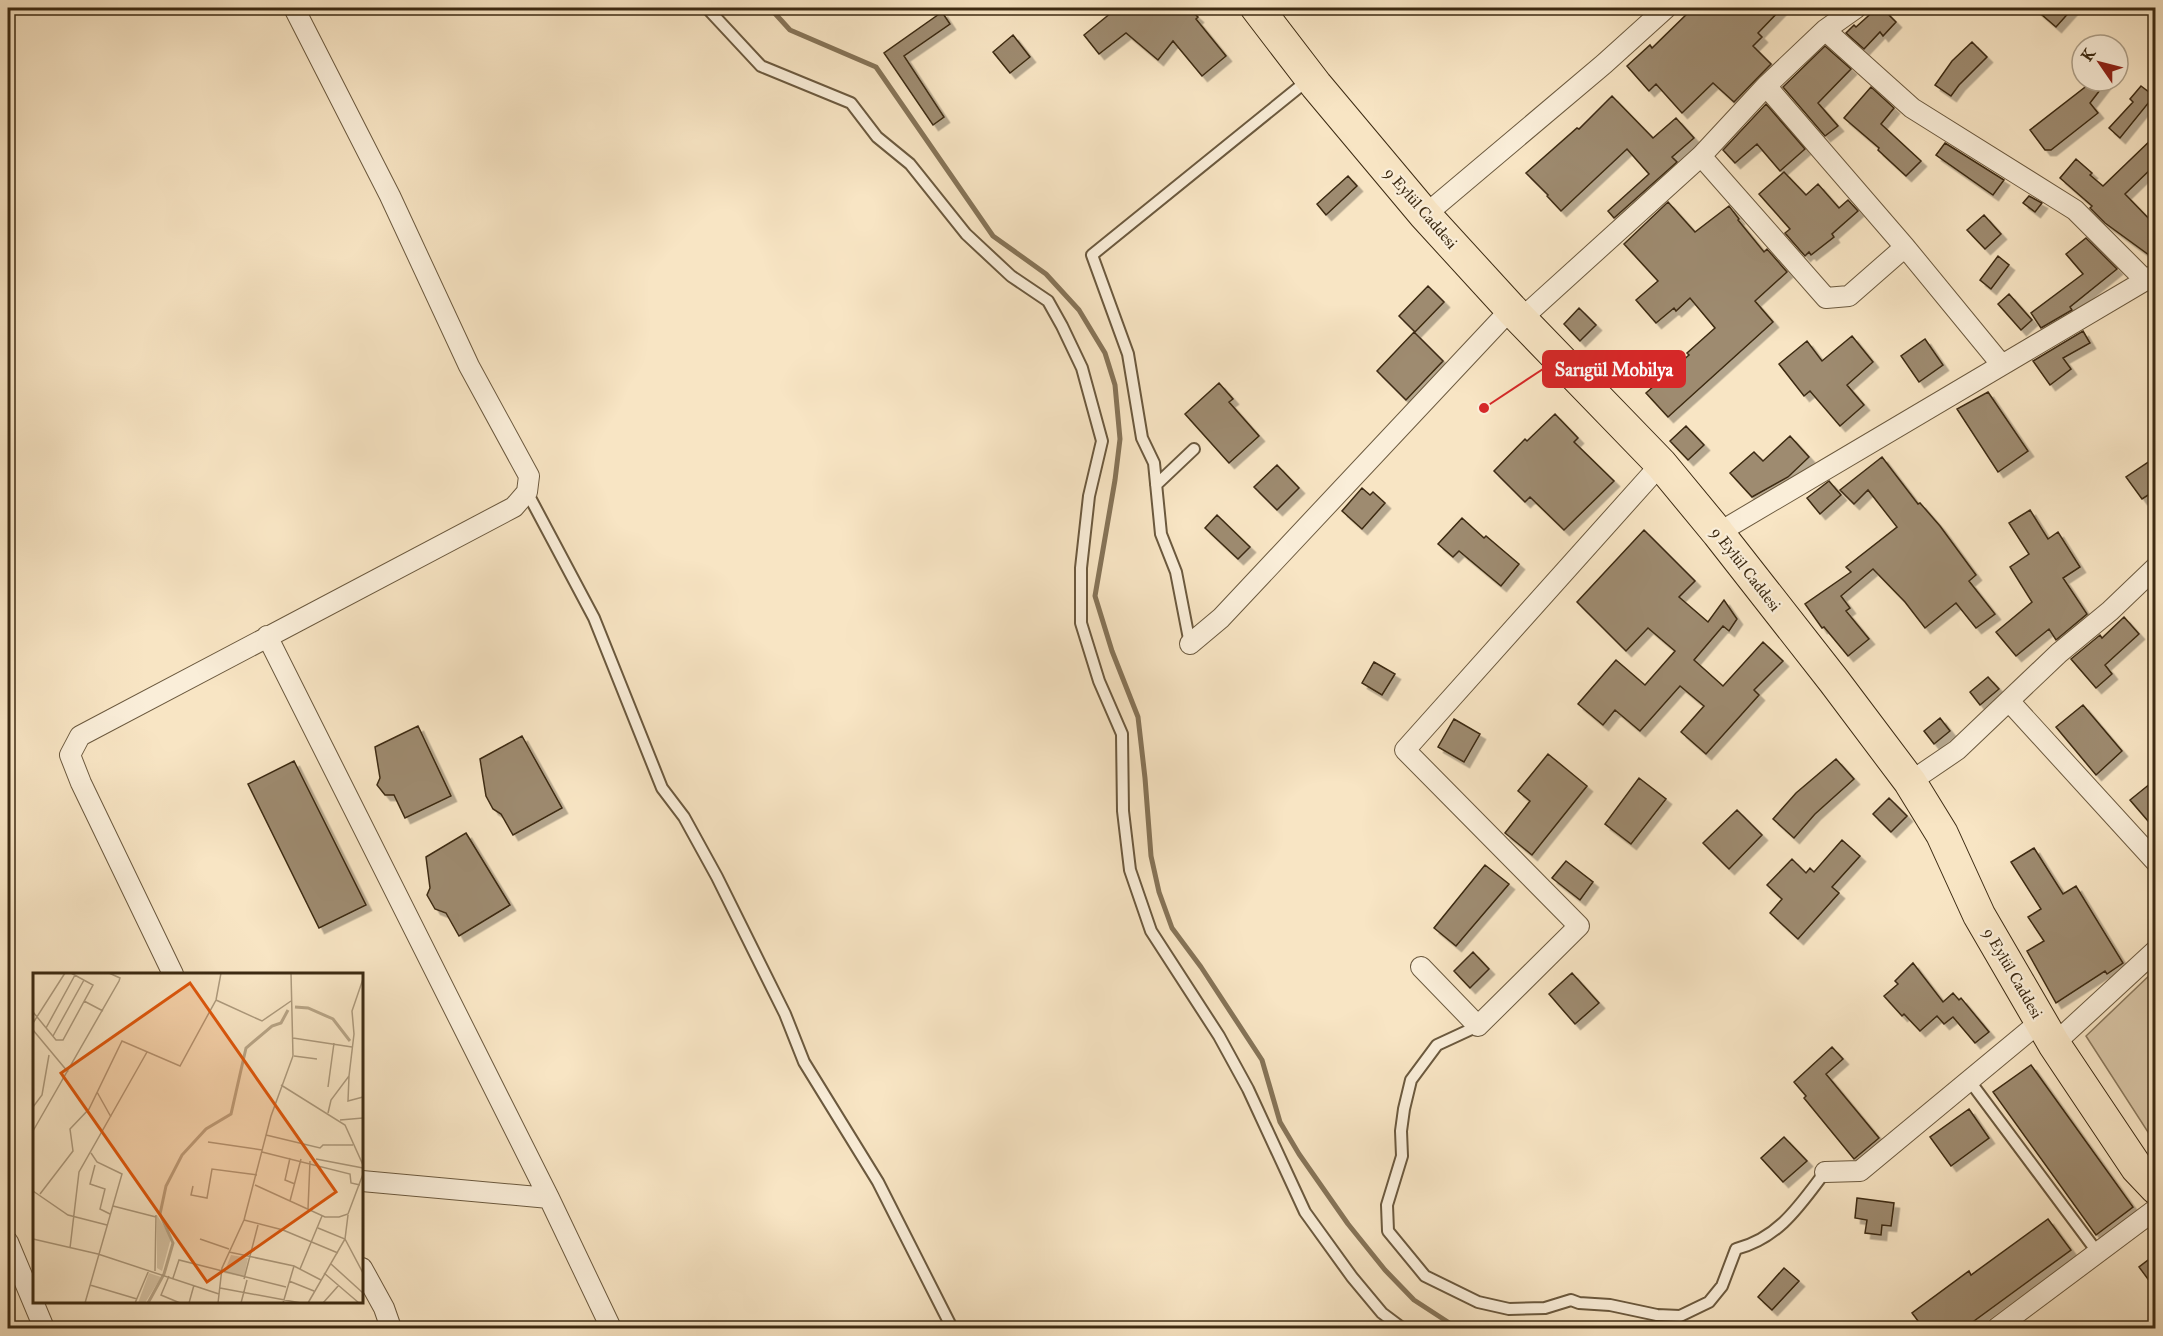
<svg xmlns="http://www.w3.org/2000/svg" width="2163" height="1336" font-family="'IM FELL Great Primer',serif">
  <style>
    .green { fill: #d8c5a6; stroke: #8a785c; stroke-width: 1.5 }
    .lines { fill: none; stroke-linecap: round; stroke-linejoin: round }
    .stream { stroke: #867458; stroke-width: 5 }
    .building { fill: #9e8b6f; stroke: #3c2a12; stroke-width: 1.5; filter: url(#shadow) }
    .service-casing { stroke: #6b593e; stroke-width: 14 }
    .minor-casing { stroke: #6b593e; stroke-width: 22 }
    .primary-casing { stroke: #3c2a12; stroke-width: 34 }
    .service { stroke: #faeed9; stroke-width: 10 }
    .minor { stroke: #faeed9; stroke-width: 20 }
    .primary { stroke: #f8e5c4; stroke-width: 32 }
    .labels { text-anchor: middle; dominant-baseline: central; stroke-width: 4.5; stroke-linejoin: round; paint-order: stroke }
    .street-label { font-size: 16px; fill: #3c2a12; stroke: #faeed9 }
    .inset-river { fill: none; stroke: #b8a587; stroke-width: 3 }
    .inset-road { fill: none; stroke: #ad9a7d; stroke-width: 1.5 }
    .view { fill: #df570c; fill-opacity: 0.15; stroke: #df570c; stroke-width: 3 }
    .inset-edge { fill: none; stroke: #3c2a12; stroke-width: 3 }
    .leader { fill: none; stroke: #d62828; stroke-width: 2 }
    .callout-dot { fill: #d62828; stroke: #faeed9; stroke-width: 2 }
    .callout { fill: #d62828; stroke: #d62828; stroke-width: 2 }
    .callout-label { font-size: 18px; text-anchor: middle; font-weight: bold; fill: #fff }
  </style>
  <defs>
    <filter id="shadow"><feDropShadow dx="5.5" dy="5.5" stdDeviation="0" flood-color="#0004"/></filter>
  </defs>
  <rect width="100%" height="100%" fill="#f8e5c4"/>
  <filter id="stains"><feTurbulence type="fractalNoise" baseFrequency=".00333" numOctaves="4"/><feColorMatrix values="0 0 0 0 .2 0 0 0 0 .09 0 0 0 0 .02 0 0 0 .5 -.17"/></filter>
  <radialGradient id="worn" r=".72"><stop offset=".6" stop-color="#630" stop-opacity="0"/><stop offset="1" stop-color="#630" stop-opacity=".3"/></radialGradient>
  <path class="green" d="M2155 970V1143L2086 1036Z"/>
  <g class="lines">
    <path class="stream" d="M770 8 790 30 876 67 993 236 1046 274 1079 310 1105 353 1115 385 1120 439 1115 480 1095 596 1112 651 1138 717 1145 778 1151 856 1159 892 1172 928 1201 967 1262 1060 1280 1122 1299 1154 1348 1224 1385 1270 1414 1300 1457 1328"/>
  </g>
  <path class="building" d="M1117 8H1188L1198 17 1196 19 1226 56 1202 76 1173 41 1158 60 1126 33 1099 54 1084 35Z
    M1693 8H1782L1758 33 1762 37 1753 46 1771 64 1734 102 1713 83 1682 113 1656 84 1649 91 1627 66 1650 45 1652 48Z
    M1877 8H1882L1896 22 1883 36 1880 32 1864 49 1846 33 1854 25 1856 27Z
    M2034 8H2073L2056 27Z
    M942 12 950 24 904 56 944 117 933 125 884 53Z
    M1013 35 1030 57 1010 73 993 52Z
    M1972 42 1987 57 1959 85 1951 96 1935 85 1952 61Z
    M1825 46 1851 69 1818 103 1838 126 1825 136 1783 87Z
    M2093 81H2107L2090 103 2098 113 2051 150H2045L2030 130Z
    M2141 86 2154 96 2120 138 2109 128 2133 102 2130 99Z
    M1871 87 1894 108 1881 124 1921 161 1906 176 1878 150 1879 148 1844 118Z
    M1612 96 1653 138 1676 118 1694 138 1672 157 1677 162 1614 218 1608 211 1649 174 1627 149 1561 211 1547 196 1548 195 1526 173 1577 128 1579 129Z
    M1766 104 1805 149 1780 171 1757 144 1735 163 1723 150Z
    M2156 135V164L2125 194 2156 226V246L2149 255 2105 223 2090 208 2092 206 2060 178 2076 159 2092 173 2090 175 2103 186Z
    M1945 143 2004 180 1993 195 1936 155Z
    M1784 172 1806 195 1818 184 1839 208 1848 200 1858 211 1832 234 1834 237 1811 255 1809 252 1805 256 1785 233 1790 229 1759 194Z
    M1348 176 1357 186 1326 215 1317 204Z
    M2029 196 2042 203 2035 212 2023 203Z
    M1668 202 1695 232 1729 206 1739 219 1738 220 1764 252 1767 249 1787 272 1755 301 1773 322 1668 417 1646 393 1689 355 1687 353 1715 328 1690 298 1676 311 1674 308 1656 323 1636 300 1658 281 1624 244Z
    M1984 215 2001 234 1985 249 1967 230Z
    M2086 238 2117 269 2070 307 2072 310 2041 328 2031 313 2083 274 2066 254Z
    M1998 256 2009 265 1991 289 1980 280Z
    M1428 286 1444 302 1415 332 1399 316Z
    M2009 294 2032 320 2021 330 1998 304Z
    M1579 308 1596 325 1580 341 1564 324Z
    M2083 331 2090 343 2063 358 2071 369 2050 385 2033 361Z
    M1414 332 1443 361 1406 400 1377 371Z
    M1852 336 1873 362 1847 385 1864 405 1840 426 1810 391 1804 396 1779 364 1807 341 1822 361Z
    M1925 339 1943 365 1919 382 1901 356Z
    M1219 383 1233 399 1229 402 1259 436 1229 463 1185 414Z
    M1988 392 2028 451 1998 472 1957 409Z
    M1555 414 1578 438 1574 442 1614 481 1564 530 1530 497 1525 502 1494 471 1525 439 1527 441Z
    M1686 426 1704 445 1688 460 1670 441Z
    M1790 436 1809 457 1788 477 1752 497 1730 473 1754 452 1763 461Z
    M1882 457 1918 504 1920 503 1940 526 1976 575 1969 581 1995 614 1976 628 1956 603 1925 628 1905 602 1873 569 1841 596 1850 608 1846 611 1869 639 1848 656 1824 627 1822 628 1805 604 1851 572 1846 567 1897 527 1868 490 1854 504 1840 490Z
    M2156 457V490L2142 499 2126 477Z
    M1277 465 1299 488 1277 510 1254 487Z
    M1829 481 1841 495 1820 514 1807 498Z
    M1362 488 1370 495 1373 492 1385 503 1362 529 1342 511Z
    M2030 510 2048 539 2058 532 2080 567 2063 578 2087 614 2056 640 2049 629 2016 656 1996 632 2032 602 2010 567 2029 554 2009 523Z
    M1217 515 1250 547 1238 559 1205 528Z
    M1462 518 1484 538 1486 536 1519 564 1501 586 1459 551 1453 557 1438 544Z
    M1644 530 1695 581 1679 597 1708 622 1724 600 1737 619 1729 631 1723 626 1694 660 1723 686 1763 642 1783 661 1754 690 1759 695 1706 754 1681 732 1704 706 1680 686 1640 731 1615 710 1603 725 1578 704 1616 660 1645 685 1675 651 1648 628 1626 651 1577 602Z
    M2124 617 2139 634 2105 665 2112 674 2096 688 2071 659 2100 635 2102 638Z
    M1374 662 1395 674 1382 695 1362 683Z
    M1988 677 1999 689 1980 705 1970 692Z
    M2083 705 2122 751 2096 775 2056 727Z
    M1940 718 1950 731 1934 744 1924 731Z
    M1454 719 1480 734 1464 762 1438 747Z
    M418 726 451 796 405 818 394 795H385L377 785 380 778 375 747Z
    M522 736 562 808 513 835 501 814 493 809 486 796 480 759Z
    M1548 754 1587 786 1532 855 1505 833 1530 801 1518 791Z
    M1836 759 1854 779 1815 814 1794 838 1773 819 1796 793Z
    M294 761 366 905 319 928 248 784Z
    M1639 778 1666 799 1631 844 1605 824Z
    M2156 779V815L2148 821 2130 800Z
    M1889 798 1907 816 1891 832 1873 814Z
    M1737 810 1762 835 1729 869 1703 843Z
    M466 833 510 905 459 936 446 913 435 909 427 895 430 888 426 857Z
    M1842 840 1860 856 1832 887 1839 893 1798 939 1770 913 1782 899 1767 885 1792 859 1806 873 1810 868 1814 872Z
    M2034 848 2063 894 2076 886 2123 963 2107 974 2105 971 2056 1003 2027 951 2044 941 2028 917 2041 909 2011 862Z
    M1566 861 1593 882 1580 900 1552 878Z
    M1485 865 1509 884 1456 946 1434 928Z
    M1473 952 1489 969 1470 988 1454 971Z
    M1913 963 1943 1002 1953 993 1959 1000 1961 998 1989 1032 1975 1043 1953 1017 1944 1024 1937 1016 1920 1031 1904 1014 1902 1016 1884 996 1898 984 1895 981Z
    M1572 973 1599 1003 1575 1024 1549 994Z
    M1832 1047 1843 1059 1826 1074 1879 1138 1854 1159 1804 1098 1806 1096 1794 1082Z
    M2031 1065 2133 1207 2096 1235 1993 1092Z
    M1969 1109 1989 1138 1951 1166 1930 1137Z
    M1784 1137 1807 1161 1783 1182 1761 1158Z
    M1857 1198 1894 1203 1891 1226 1882 1225 1881 1235 1865 1233 1867 1220 1855 1218Z
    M2048 1219 2071 1250 1963 1329H1924L1912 1313 1969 1271 1971 1275Z
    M2156 1254V1290L2139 1267Z
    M1784 1268 1799 1281 1772 1310 1758 1297Z"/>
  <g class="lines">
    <defs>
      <path id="service" d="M707 8 761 66 851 103 877 137 910 164 966 234 1011 276 1048 301 1062 326 1082 368 1102 441 1089 496 1081 568V623L1099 681 1122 734 1123 811 1130 870 1151 931 1219 1036 1248 1089 1305 1212 1352 1277 1382 1313 1402 1328
        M1156 485 1194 449
        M527 492 594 618 662 788 684 817 717 877 785 1014 804 1062 878 1182 952 1328
        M1190 644 1176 572 1161 534 1154 463 1142 438 1128 354 1092 255 1308 80
        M1478 1026 1437 1045 1411 1080 1404 1109 1401 1131 1402 1156 1387 1205 1388 1231 1425 1276 1478 1302 1509 1309 1545 1308 1571 1300 1579 1303 1610 1305 1657 1315 1680 1316 1709 1302 1722 1286 1736 1249C1779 1238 1800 1205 1825 1172
        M1969 1080 2098 1253"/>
      <path id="minor" d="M1825 30 1912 108 2075 210 2145 280
        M1766 86 1905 247 2001 364
        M1701 156 1826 298 1849 296 1905 247
        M1425 215 1604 64 1666 8
        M1521 319 1701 156 1766 86 1825 30 1856 8
        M1718 533 2156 274
        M267 636 549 1198 611 1328
        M1190 644 1221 618 1511 309
        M2009 701 2156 862
        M1910 782 1957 750 2059 653 2110 611 2156 567
        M1421 967 1478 1026 1579 926 1405 750 1661 464
        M173 974 81 783 70 755 80 736 514 507 527 492 529 476 469 366 390 196 294 8
        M2054 1044 2156 950
        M1825 1172 1860 1171 2041 1021
        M362 1181 549 1198
        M8 1242 44 1328
        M362 1268 384 1308 391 1328
        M1997 1328 2156 1209"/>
      <path id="primary" d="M1257 8 1316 85 1425 215 1511 309 1661 464 1718 533 1834 681 1910 782 1942 834 1979 915 2054 1044 2137 1168 2156 1188"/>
    </defs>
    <use href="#service" class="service-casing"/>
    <use href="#minor" class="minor-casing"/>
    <use href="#primary" class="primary-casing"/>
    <use href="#service" class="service"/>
    <use href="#minor" class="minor"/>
    <use href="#primary" class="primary"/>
  </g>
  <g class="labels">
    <g class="street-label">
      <text transform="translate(1421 208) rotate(49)">9 Eylül Caddesi</text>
      <text transform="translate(1746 569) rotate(52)">9 Eylül Caddesi</text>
      <text transform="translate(2013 973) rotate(60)">9 Eylül Caddesi</text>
    </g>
  </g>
  <g transform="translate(33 973)">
    <rect width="330" height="330" fill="#f8e5c4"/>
    <path d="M124 242 138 265 129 298 124 295ZM198 282 215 285 211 304 191 300ZM116 300 128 304 112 330H105Z" fill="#d8c5a6"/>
    <path class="inset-river" d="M262 34 275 35 300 46 317 68M115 330 131 301 140 270 127 241 133 213 149 182 173 156 198 141 213 75 239 53 248 50 255 37"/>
    <path class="inset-road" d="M183 27 229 48 258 28M51 28 70 38M0 39 23 67H30L60 12 38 0M0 50 32 0M13 55 42 2M0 57 35 99M20 63 51 7M260 65 319 74M261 83 284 86M316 103 315 128 330 124M295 114 301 70M64 119 78 144M0 134 9 122 16 82M295 140 298 127 316 103 321 61 319 38 330 6M307 147 330 145M0 158 86 8 87 5 76 0M233 162 287 175 290 172H320M175 169 229 177M229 179 317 201 318 210 327 212M257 185 252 207 262 211M283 186 330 195M62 192 57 211 72 216 67 236 77 241M222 212 292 244H306L315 241 330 201V192L312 152 248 112M160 213 158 222 174 225 179 196 224 202M0 218 35 242 74 252M7 221 40 178 37 156 56 136 89 68 147 93 183 27 188 0M257 228 268 186M80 233 123 244M275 236 277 188M211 247 250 257 305 280M285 255 312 266 330 300M0 266 65 281 186 321M167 266 196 276M37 275 46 199 114 79M196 279 261 293 288 307M298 291 330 320M267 296 289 243M122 298 123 242M291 300 326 330M136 303 128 322 147 330M140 305 146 287 253 314M211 306 225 252M256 308 281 318M57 312 104 326M187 315 268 330M52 330 89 201 64 189 58 180M102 330 116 297M156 330 161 312M185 330 189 295 211 247 238 143 260 83 258 0M208 330 214 307M250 330 261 293M275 330 312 266 315 242M290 330 306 312"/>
    <path class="view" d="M157 10 303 219 174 309 28 100Z"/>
    <rect width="330" height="330" class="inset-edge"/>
  </g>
  <path class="leader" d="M1484 408L1543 369"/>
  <circle class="callout-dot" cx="1484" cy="408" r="6"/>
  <rect class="callout" x="1543" y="351" width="142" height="36" rx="6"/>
  <g class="callout-label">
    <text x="1614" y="376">Sarıgül Mobilya</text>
  </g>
  <rect width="2163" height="1336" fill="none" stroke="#f8e5c4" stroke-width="30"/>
  <rect x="9" y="9" width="2145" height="1318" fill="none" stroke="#3c2a12" stroke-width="3"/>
  <rect x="15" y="15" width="2133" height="1306" fill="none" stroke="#3c2a12" stroke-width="1.5"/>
  <g transform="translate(2100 63) rotate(305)"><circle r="28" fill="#faeed9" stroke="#aea089" stroke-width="1.5"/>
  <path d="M0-4.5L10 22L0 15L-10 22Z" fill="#8f2418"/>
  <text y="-9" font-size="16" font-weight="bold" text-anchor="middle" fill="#3c2a12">K</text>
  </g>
  <rect width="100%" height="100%" filter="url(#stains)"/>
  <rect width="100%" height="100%" fill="url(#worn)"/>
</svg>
